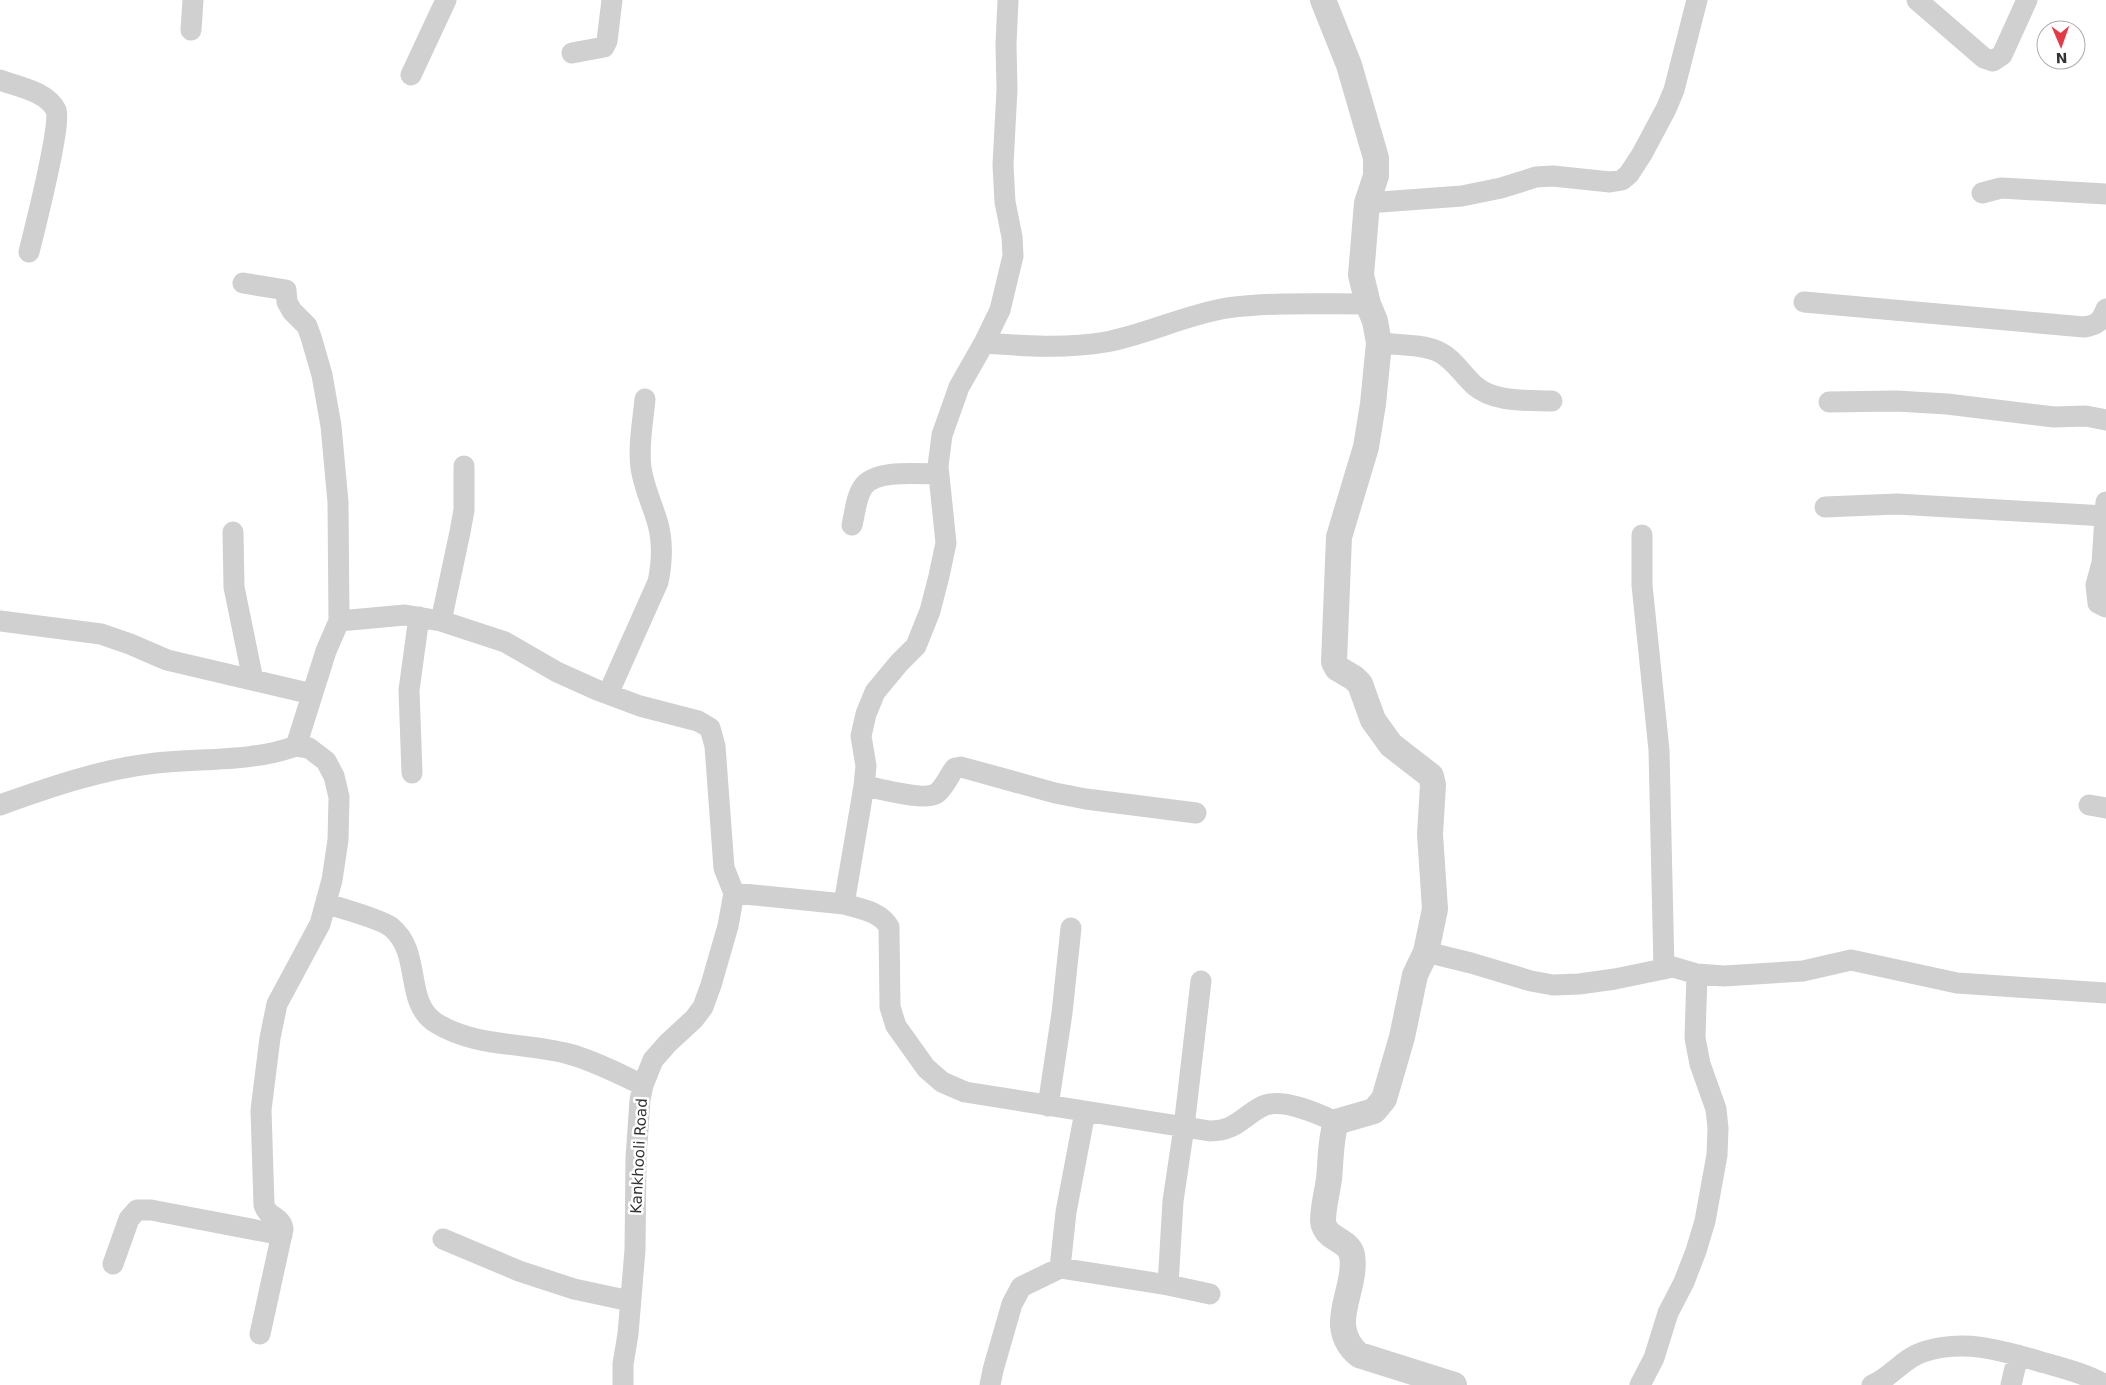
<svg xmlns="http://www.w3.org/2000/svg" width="2106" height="1385" font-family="'DejaVu Sans',sans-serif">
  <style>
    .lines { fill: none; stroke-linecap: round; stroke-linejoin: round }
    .minor { stroke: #d0d0d0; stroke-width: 21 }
    .tertiary { stroke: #d0d0d0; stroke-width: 26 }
    .labels { text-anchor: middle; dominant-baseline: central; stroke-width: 5; stroke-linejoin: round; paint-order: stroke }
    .street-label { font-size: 15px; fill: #333; stroke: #fff }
  </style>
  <rect width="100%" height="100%" fill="#fff"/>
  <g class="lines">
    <path class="minor" d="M1008 0 1006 44 1007 89 1003 165 1005 202 1012 237 1013 256 1000 310 984 343 959 387 942 435 938 466 946 543 939 576 930 611 916 646 899 663 875 692 866 714 861 736 866 766 864 786 844 904C860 909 880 911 889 927L890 1007 896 1026 926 1068 942 1082 965 1092 1210 1131C1235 1131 1241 1118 1261 1107 1280 1096 1319 1114 1336 1122
      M1917 0 1984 58 1993 61 2002 55 2027 0
      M191 30 193 0
      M572 53 604 47 607 41 612 0
      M411 75 446 0
      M0 80C18 87 46 91 56 110 62 122 34 232 29 252
      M1982 193 2001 188 2106 194
      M1367 203 1462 196 1501 188 1536 177 1553 176 1610 182 1622 180 1629 174 1642 154 1666 109 1674 90 1697 0
      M1804 302 2084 327C2097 325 2101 322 2106 309
      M984 343C1025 346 1065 349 1106 342 1147 334 1185 315 1227 308 1273 302 1321 304 1368 304
      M1379 343C1398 345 1420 344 1437 351 1452 357 1462 374 1474 385 1494 403 1527 400 1552 401
      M1829 402 1896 401 1947 404 2054 417 2086 416 2106 420
      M2106 502 2102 563 2096 585 2098 603 2106 607
      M1825 507 1897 504 2105 516
      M852 525C855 513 856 497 863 487 875 469 919 474 939 474
      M233 532 234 587 253 680
      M1642 535V585L1659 750 1664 969
      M0 621 101 634 130 644 167 660 312 694
      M339 621 405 615 441 621 505 642 557 672 597 690 640 706 698 721 710 728 715 746 724 868 734 893
      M441 621 460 532 464 510V466
      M608 694 658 582C662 563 663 543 658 524 653 506 644 488 641 468 638 446 643 421 645 399
      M412 773 409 690 419 617
      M864 786C879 788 925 802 937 793 945 787 949 775 955 768L961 767 1055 793 1086 799 1196 813
      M0 805C50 787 102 769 156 763 202 758 253 762 296 746L326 651 339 621 338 502 331 426 322 375 311 337 307 326 292 311 287 302 286 290 243 283
      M2089 805 2106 808
      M734 893 844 904
      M327 904C341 908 382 920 391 927 423 953 403 1002 436 1023 476 1048 525 1042 569 1054 595 1061 619 1074 643 1085
      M1426 952 1471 963 1531 981 1553 985 1579 984 1615 979 1673 967 1697 974 1724 976 1803 971 1851 960 1957 983 2106 993
      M1048 1106 1062 1013 1071 928
      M443 1239 519 1271 574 1289 630 1301
      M113 1264 129 1219 137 1210H151L282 1235
      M1060 1268 1066 1212 1085 1112
      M1168 1285 1173 1201 1184 1127 1201 981
      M260 1334 283 1229C282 1217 267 1217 264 1205L261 1110 270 1038 277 1004 320 924 332 880 338 840 339 797 334 776 326 761 309 748 296 746
      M623 1385V1364L628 1334 635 1250 636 1158 640 1100 643 1085 653 1060 668 1043 694 1019 703 1007 711 985 728 926 734 893
      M990 1385 993 1370 1012 1304 1021 1287 1060 1268 1168 1285 1210 1294
      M1640 1385 1654 1358 1668 1313 1684 1282 1696 1251 1705 1221 1717 1155 1718 1128 1716 1109 1700 1064 1695 1038 1697 974
      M1872 1385C1891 1378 1903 1358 1923 1352 1965 1338 2004 1351 2045 1363 2066 1369 2086 1374 2106 1385
      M2011 1385 2018 1355"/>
    <path class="tertiary" d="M1323 0 1349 65 1376 158V176L1367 203 1361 275 1368 304 1375 321 1379 343 1373 404 1366 447 1339 537 1334 662 1337 668 1354 678 1360 684 1373 720 1391 745 1431 776 1433 785 1430 834 1435 909 1426 952 1415 975 1402 1037 1384 1099 1374 1111 1336 1122C1330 1141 1331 1160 1329 1179 1327 1193 1323 1207 1323 1221 1323 1224 1324 1226 1325 1228 1331 1240 1349 1241 1352 1255 1358 1291 1324 1325 1359 1355L1454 1385"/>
  </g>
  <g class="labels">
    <g class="street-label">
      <text transform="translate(639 1156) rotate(-87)">Kankhooli Road</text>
    </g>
  </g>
  <g transform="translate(2061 45) rotate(178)"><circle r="24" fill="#ffffff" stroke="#adadad"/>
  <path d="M0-4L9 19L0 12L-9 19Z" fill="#e63946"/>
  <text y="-8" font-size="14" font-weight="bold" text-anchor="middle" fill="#333333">N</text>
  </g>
</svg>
